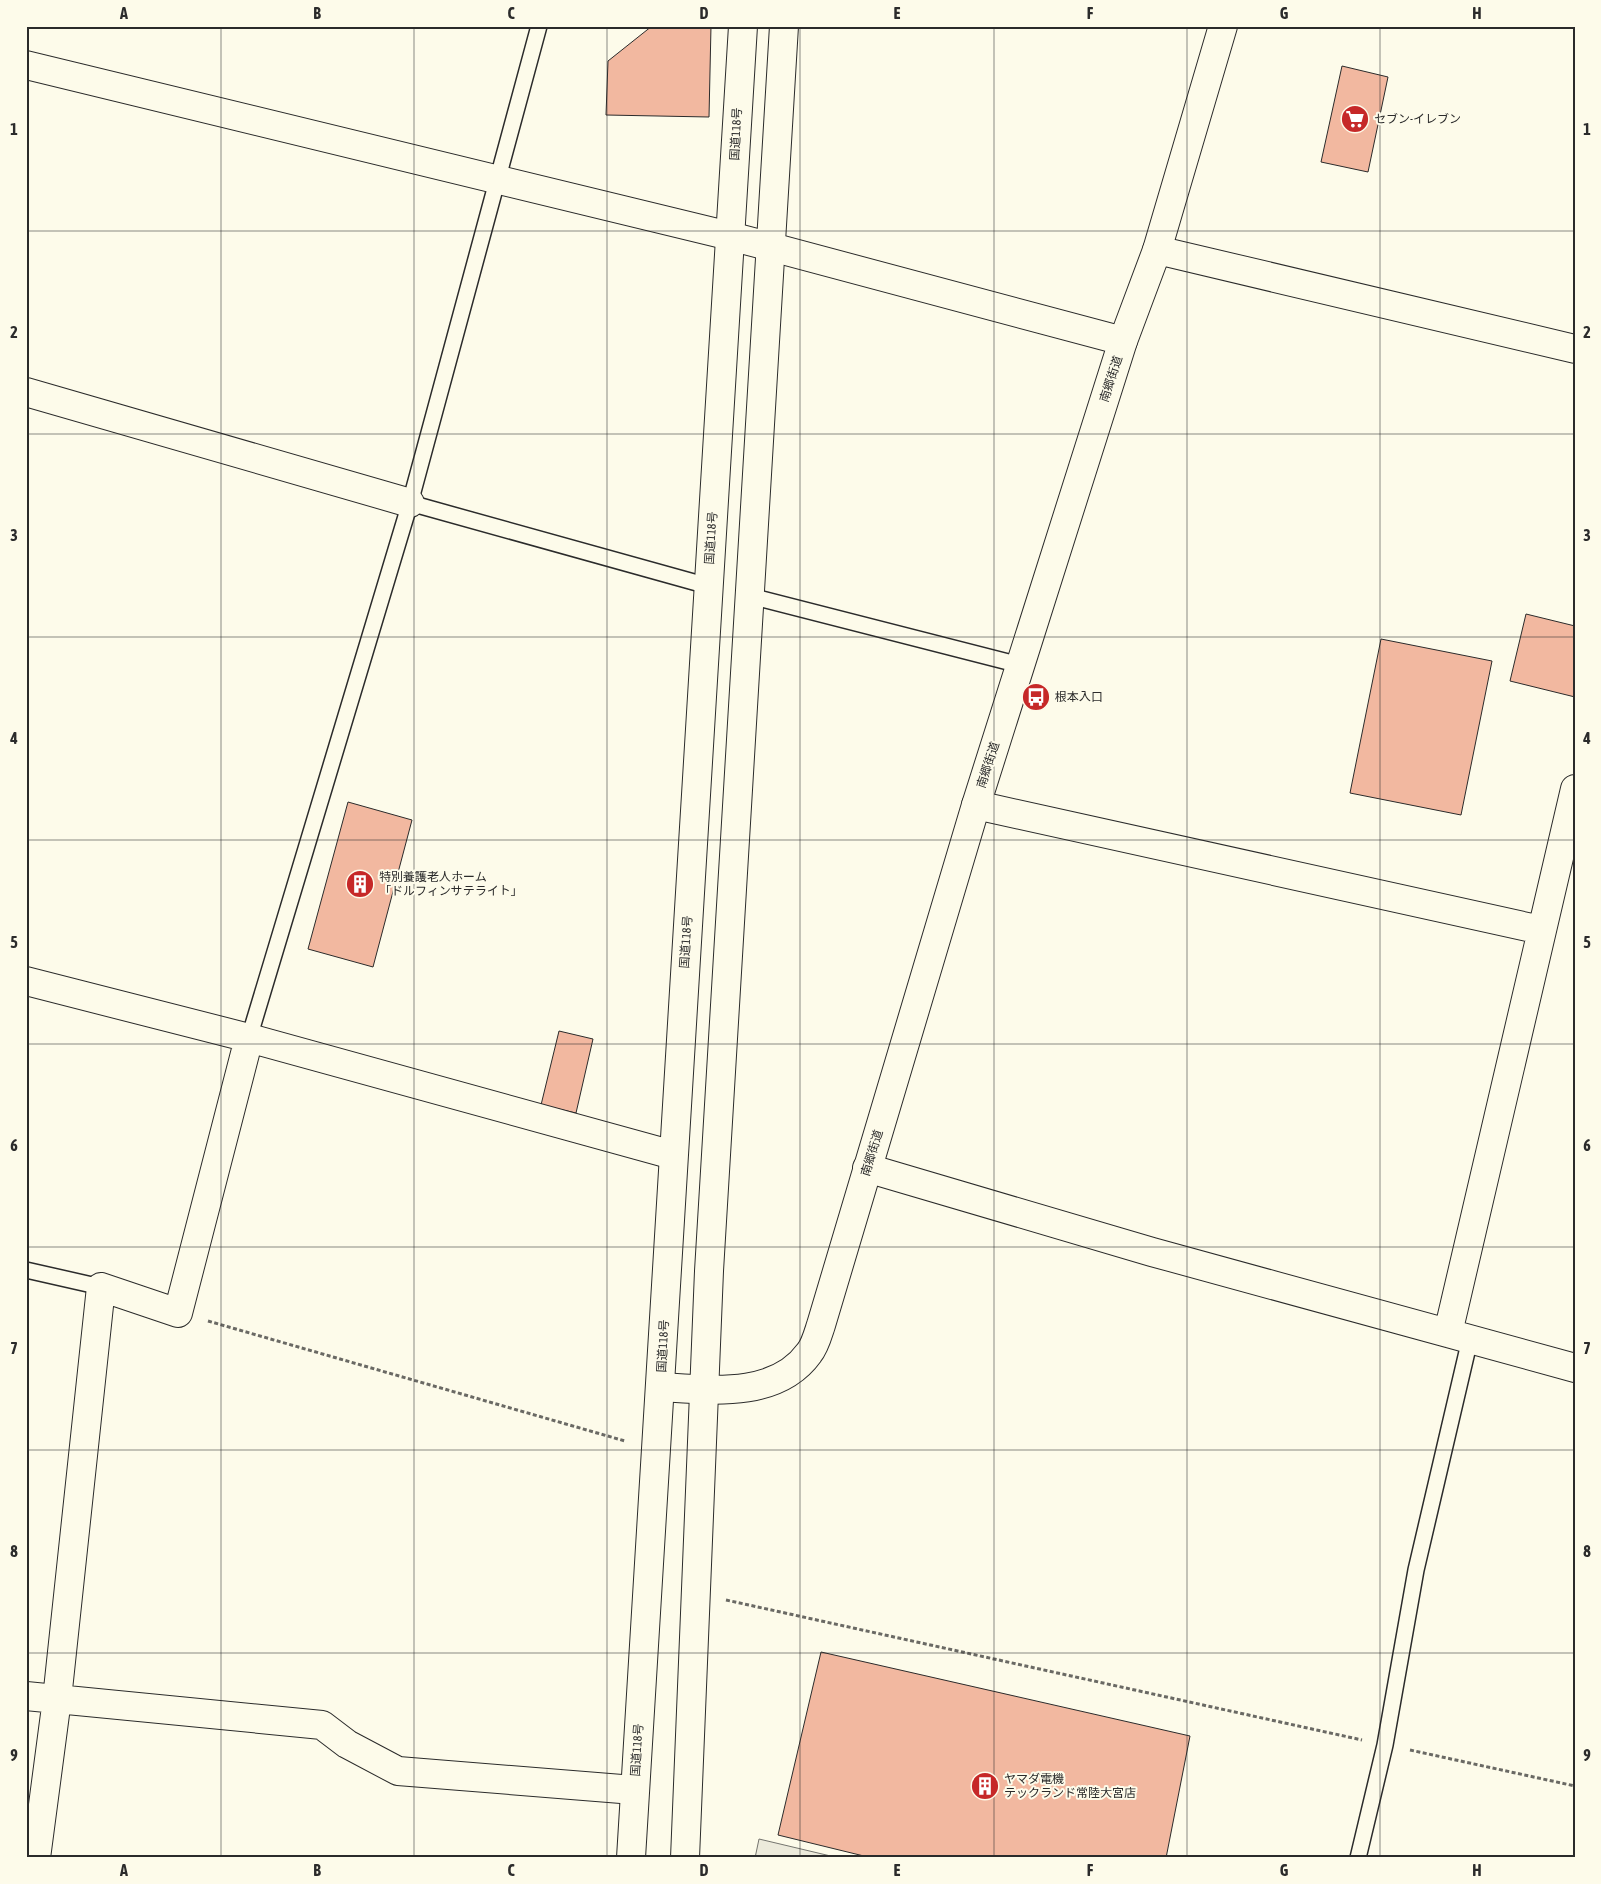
<svg xmlns="http://www.w3.org/2000/svg" width="1601" height="1884" font-family="'Asap Condensed','Noto Sans JP',sans-serif">
  <style>
    .parking { fill: #eceadb; stroke: #74746e }
    .building { fill: #f2b8a0; stroke: #2b2b2b }
    .lines { fill: none; stroke-linecap: round; stroke-linejoin: round }
    .lane-casing { stroke: #2b2b2b; stroke-width: 18 }
    .street-casing { stroke: #2b2b2b; stroke-width: 30 }
    .secondary-casing { stroke: #2b2b2b; stroke-width: 30 }
    .highway-casing { stroke: #2b2b2b; stroke-width: 30 }
    .path { stroke: #6a6964; stroke-width: 3; stroke-dasharray: 4 2.5; stroke-linecap: butt }
    .lane { stroke: #fdfbea; stroke-width: 15 }
    .street { stroke: #fdfbea; stroke-width: 28 }
    .secondary { stroke: #fdfbea; stroke-width: 28 }
    .highway { stroke: #fdfbea; stroke-width: 28 }
    .grid { fill: none; stroke: #2b2b2b; stroke-width: 1; stroke-opacity: 0.55 }
    .labels { text-anchor: middle; dominant-baseline: central; stroke-width: 4; stroke-linejoin: round; paint-order: stroke }
    .poi-label { font-size: 12px; fill: #2b2b2b; stroke: #fdfbea; text-anchor: start }
    .street-label { font-size: 12px; fill: #2b2b2b; stroke: #fdfbea }
    .neatline { fill: none; stroke: #2b2b2b; stroke-width: 2 }
    .grid-label { font-size: 16px; text-anchor: middle; font-weight: bold; fill: #2b2b2b }
  </style>
  <rect width="100%" height="100%" fill="#fdfbea"/>
  <path class="parking" d="M759 1839 839 1858H755Z"/>
  <path class="building" d="M652 26H711L709 117 606 115 608 61Z
    M1342 66 1388 77 1368 172 1321 162Z
    M1526 614 1575 626V697L1510 681Z
    M1381 639 1492 661 1461 815 1350 793Z
    M348 802 412 820 373 967 308 949Z
    M559 1031 593 1039 576 1113 541 1105Z
    M821 1652 1190 1736 1166 1858H872L778 1835Z"/>
  <g class="lines">
    <defs>
      <path id="lane" d="M410 503 708 586
        M750 596 1020 665
        M249 1038 410 503 539 26
        M26 1270 101 1287
        M1358 1858 1385 1745 1416 1570 1470 1339"/>
      <path id="street" d="M26 65 730 236 1123 341
        M1157 250 1575 349
        M26 392 410 503
        M976 805 1541 930
        M26 981 249 1038 673 1155
        M867 1168 1152 1252 1575 1368
        M1448 1333 1575 789
        M26 1696 322 1725 347 1744 398 1771 634 1790
        M36 1858 57 1699 101 1287 178 1313 249 1038"/>
      <path id="secondary" d="M660 1387C709 1390 776 1399 809 1353 815 1346 818 1334 821 1325L976 805 1123 341 1157 250 1223 26"/>
      <path id="highway" d="M631 1858 743 26
        M685 1858 709 1271 784 26"/>
    </defs>
    <use href="#lane" class="lane-casing"/>
    <use href="#street" class="street-casing"/>
    <use href="#secondary" class="secondary-casing"/>
    <use href="#highway" class="highway-casing"/>
    <path class="path" d="M208 1321 625 1441
      M726 1600 1362 1740
      M1410 1750 1575 1786"/>
    <use href="#lane" class="lane"/>
    <use href="#street" class="street"/>
    <use href="#secondary" class="secondary"/>
    <use href="#highway" class="highway"/>
  </g>
  <path class="grid" d="M221 26V1858M414 26V1858M607 26V1858M800 26V1858M994 26V1858M1187 26V1858M1380 26V1858M26 231H1575M26 434H1575M26 637H1575M26 840H1575M26 1044H1575M26 1247H1575M26 1450H1575M26 1653H1575"/>
  <defs>
    <symbol id="supermarket-disc" viewBox="-11 -11 22 22"><circle r="9.5" fill="#c62828" stroke="#fdfbea"/><path d="M-6-5.5h2.5l.6 2H6L4.5 2H-2.5L-4.4-4H-6ZM-1.5 3.2a1.3 1.3 0 1 0 .1 0ZM3 3.2a1.3 1.3 0 1 0 .1 0Z" fill="#fff"/></symbol>
    <symbol id="bus-disc" viewBox="-11 -11 22 22"><circle r="9.5" fill="#c62828" stroke="#fdfbea"/><path d="M-5-6H5V4H4V6H2V4H-2V6H-4V4H-5ZM-3.5-4V0h7V-4ZM-3.5 1.2v1.5H-2V1.2ZM2 1.2v1.5H3.5V1.2Z" fill="#fff"/></symbol>
    <symbol id="building-disc" viewBox="-11 -11 22 22"><circle r="9.5" fill="#c62828" stroke="#fdfbea"/><path d="M-4-6H4V6H1V3H-1V6H-4ZM-2.5-4.3h1.7v1.8h-1.7ZM.8-4.3h1.7v1.8H.8ZM-2.5-1h1.7V.8h-1.7ZM.8-1h1.7V.8H.8Z" fill="#fff"/></symbol>
  </defs>
  <g fill-rule="evenodd">
    <use href="#supermarket-disc" x="1339" y="103" width="32" height="32"/>
    <use href="#bus-disc" x="1020" y="681" width="32" height="32"/>
    <use href="#building-disc" x="344" y="868" width="32" height="32"/>
    <use href="#building-disc" x="969" y="1770" width="32" height="32"/>
  </g>
  <g class="labels">
    <g class="poi-label">
      <text x="1374" y="119">セブン-イレブン</text>
      <text x="1055" y="697">根本入口</text>
      <text x="379" y="877">特別養護老人ホーム<tspan x="379" dy="14">「ドルフィンサテライト」</tspan></text>
      <text x="1004" y="1779">ヤマダ電機<tspan x="1004" dy="14">テックランド常陸大宮店</tspan></text>
    </g>
    <g class="street-label">
      <text transform="translate(736 134) rotate(-87)">国道118号</text>
      <text transform="translate(1111 379) rotate(-72)">南郷街道</text>
      <text transform="translate(711 538) rotate(-86)">国道118号</text>
      <text transform="translate(988 765) rotate(-72)">南郷街道</text>
      <text transform="translate(686 942) rotate(-86)">国道118号</text>
      <text transform="translate(872 1153) rotate(-73)">南郷街道</text>
      <text transform="translate(663 1346) rotate(-87)">国道118号</text>
      <text transform="translate(637 1750) rotate(-86)">国道118号</text>
    </g>
  </g>
  <rect width="1601" height="1884" fill="none" stroke="#fdfbea" stroke-width="55"/>
  <rect x="28" y="28" width="1546" height="1828" class="neatline"/>
  <g class="grid-label">
    <text x="124" y="19">A</text>
    <text x="317" y="19">B</text>
    <text x="511" y="19">C</text>
    <text x="704" y="19">D</text>
    <text x="897" y="19">E</text>
    <text x="1090" y="19">F</text>
    <text x="1284" y="19">G</text>
    <text x="1477" y="19">H</text>
    <text x="14" y="135">1</text>
    <text x="1587" y="135">1</text>
    <text x="14" y="338">2</text>
    <text x="1587" y="338">2</text>
    <text x="14" y="541">3</text>
    <text x="1587" y="541">3</text>
    <text x="14" y="744">4</text>
    <text x="1587" y="744">4</text>
    <text x="14" y="948">5</text>
    <text x="1587" y="948">5</text>
    <text x="14" y="1151">6</text>
    <text x="1587" y="1151">6</text>
    <text x="14" y="1354">7</text>
    <text x="1587" y="1354">7</text>
    <text x="14" y="1557">8</text>
    <text x="1587" y="1557">8</text>
    <text x="14" y="1761">9</text>
    <text x="1587" y="1761">9</text>
    <text x="124" y="1876">A</text>
    <text x="317" y="1876">B</text>
    <text x="511" y="1876">C</text>
    <text x="704" y="1876">D</text>
    <text x="897" y="1876">E</text>
    <text x="1090" y="1876">F</text>
    <text x="1284" y="1876">G</text>
    <text x="1477" y="1876">H</text>
  </g>
</svg>
